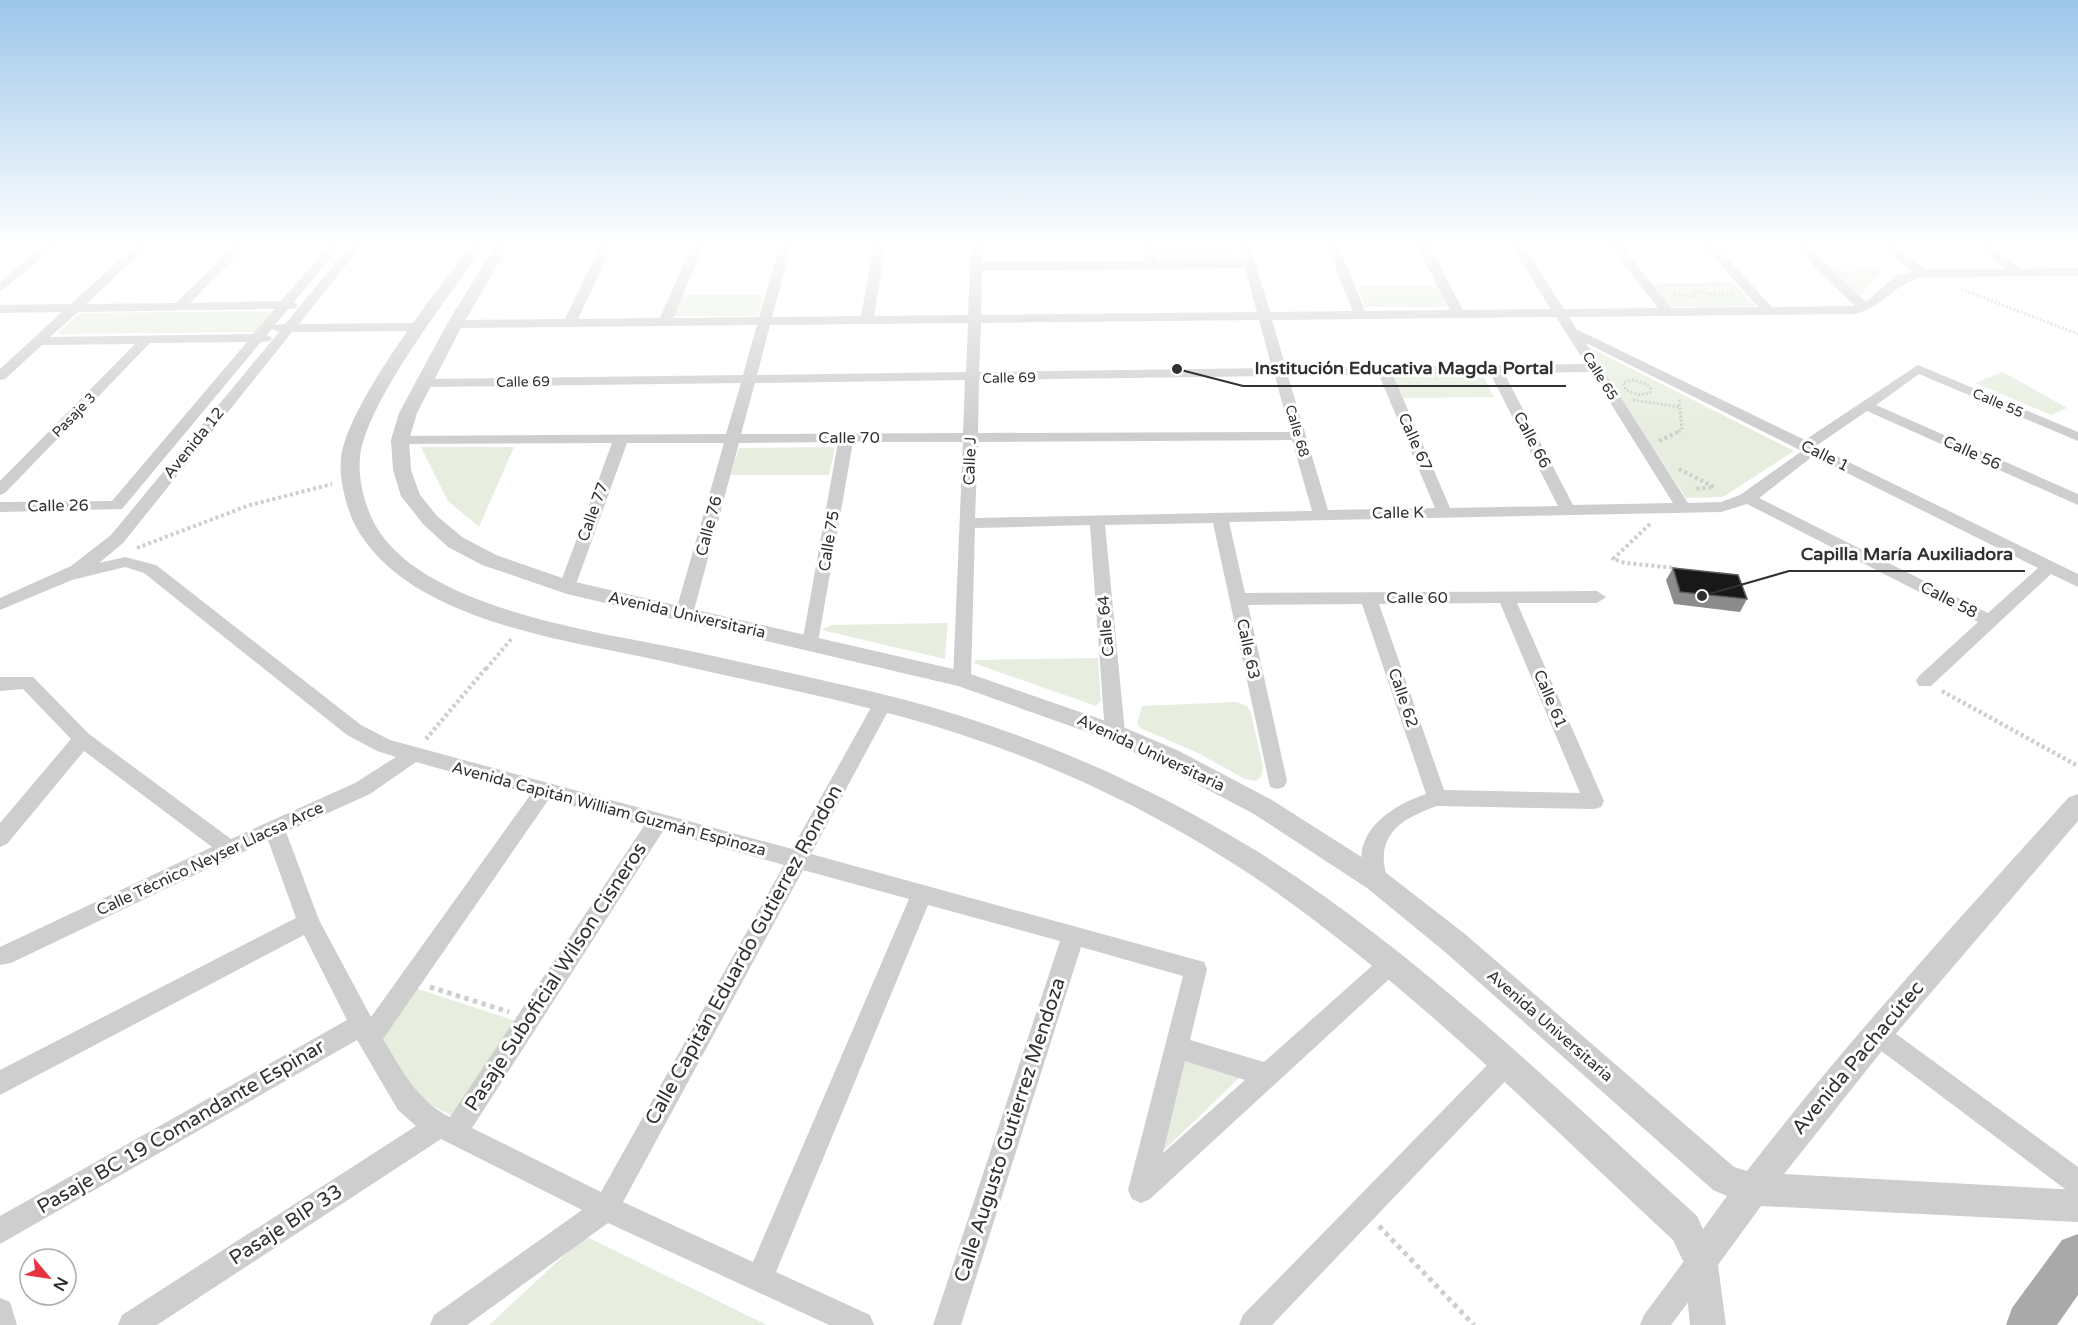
<svg xmlns="http://www.w3.org/2000/svg" width="2078" height="1325" font-family="'Varela Round',sans-serif">
  <style>
    .green { fill: #e7eedf }
    .lines { fill: none; stroke-linecap: round; stroke-linejoin: round }
    .path-far3 { stroke: #cecece; stroke-width: 3; stroke-dasharray: 2 2; stroke-linecap: butt }
    .path-far2 { stroke: #cecece; stroke-width: 4; stroke-dasharray: 3 3; stroke-linecap: butt }
    .path-far1 { stroke: #cecece; stroke-width: 4.5; stroke-dasharray: 3 3; stroke-linecap: butt }
    .path { stroke: #cecece; stroke-width: 5; stroke-dasharray: 4.5 4.5; stroke-linecap: butt }
    .minor { fill: #cecece; fill-rule: evenodd }
    .tertiary { fill: #cecece; fill-rule: evenodd }
    .primary { fill: #a9a9a9; fill-rule: evenodd }
    .wall { fill: #8c8c8c }
    .building { fill: #181818; stroke: #5d5d5d; stroke-width: 1.5 }
    .labels { text-anchor: middle; dominant-baseline: central; stroke-width: 6; stroke-linejoin: round; paint-order: stroke }
    .far-street-label { font-size: 14px; fill: #313131; stroke: #fff }
    .street-label { font-size: 16px; fill: #313131; stroke: #fff }
    .near-street-label { font-size: 20px; fill: #313131; stroke: #fff }
    .leader { fill: none; stroke: #313131; stroke-width: 2 }
    .callout-dot { fill: #313131; stroke: #fff; stroke-width: 2 }
    .callout-label { font-size: 18px; text-anchor: middle; font-weight: bold; fill: #313131; stroke: #fff; stroke-width: 6; stroke-linejoin: round; paint-order: stroke }
  </style>
  <rect width="100%" height="100%" fill="#fff"/>
  <path class="green" d="M1156 244H1232L1237 261 1160 262Z
    M1883 270 1859 297 1833 271Z
    M1734 283 1755 306 1668 307 1650 284Z
    M1358 287H1439L1449 307H1365Z
    M681 295H764L757 316H672Z
    M277 311 259 332 57 334 80 313Z
    M1585 345 1794 451 1723 497 1686 498Z
    M2002 372H2003L2067 408 2051 415 1975 383Z
    M1482 374 1494 397 1403 398 1393 375Z
    M421 447H514L479 527 448 501Z
    M835 447 829 475H730L739 448Z
    M948 623 945 659 821 630 832 625Z
    M1098 658 1101 700 1096 706 973 663 976 660Z
    M1236 702 1247 706 1251 713 1263 766 1261 777 1256 781 1245 779 1196 752 1142 729 1137 724 1142 706Z
    M412 987 516 1021 452 1116 417 1097 380 1036Z
    M1183 1059 1240 1077 1157 1157Z
    M585 1236 767 1325H489Z"/>
  <g class="lines">
    <path class="path-far3" d="M1665 285 1724 284
      M1961 289 2078 334
      M1674 294 1698 297
      M1694 294 1695 291 1710 294 1709 298
      M1710 294H1734
      M1632 380 1646 384 1651 389 1650 393 1638 395 1626 390 1623 383Z
      M1633 400 1680 407
      M1675 433 1682 430 1679 400"/>
    <path class="path-far2" d="M1659 441 1678 432
      M1679 469 1714 487 1693 489
      M1650 524 1613 559 1625 563 1676 568
      M137 548 247 506 332 484
      M486 669 513 637"/>
    <path class="path-far1" d="M1942 691 2078 766
      M426 739 487 667"/>
    <path class="path" d="M430 987 509 1012
      M1379 1226 1474 1325"/>
    <path class="minor" d="M46 244H59L0 292V282Z
      M137 244H150L86 304 176 303 236 244H248L190 303 281 301 330 244H342L294 302 298 305 296 308 288 309 275 325 285 324 351 244H363L299 324 417 323 423 327 417 331 292 332 123 543 99 563 125 557 156 565 361 725 390 740 792 849 877 697H891L893 702 811 854 1204 962 1207 969 1190 1040 1264 1062 1382 957 1390 954 1398 957 1401 964 1398 971 1150 1199 1141 1203 1132 1199 1128 1190 1183 976 1081 947 961 1325H933L1060 941 928 905 776 1272 870 1315 874 1325H829L608 1223 467 1325H430L434 1315 582 1210 441 1139 157 1325H118L122 1315 416 1126 398 1110 357 1040 0 1244V1216L347 1020 304 935 0 1095V1070L296 918 268 840 11 963 0 965V947L212 847 84 751 7 844 0 847V823L71 739 23 689 0 691V677H33L89 734 231 839 355 783 396 757 377 751 347 735 144 573 125 567 72 580 0 610V598L71 566 111 535 279 332 272 329 267 335 272 338 270 341 261 342 122 509 0 512V502L112 501 247 342 150 343 5 493 0 495V481L135 344 42 345 5 379 0 380V369L62 312 0 313V305L71 304ZM275 309 253 334 50 337 78 312ZM416 762 531 794 371 1017 319 920 286 832 370 794ZM549 799 644 826 450 1117C416 1100 402 1070 383 1039ZM663 831 784 865 601 1192 472 1128ZM803 870 909 899 753 1262 623 1202ZM1185 1061 1245 1080 1163 1153Z
      M601 244H613L578 319 660 318 692 244H704L673 318 759 317 780 244H792L772 317 861 316 874 244H886L874 316 968 315 971 244H983L982 263 1145 262 1141 244H1153L1157 261 1243 260 1238 244H1250L1270 312 1353 311 1326 244H1338L1365 311 1450 310 1416 244H1428L1463 310 1551 309 1510 244H1522L1564 309 1658 308 1608 244H1620L1671 308 1758 307 1702 244H1714L1772 307 1855 306 1792 244H1805L1866 302 1896 276 1912 272 1880 244H1893L1924 269H2006L1976 244H1989L2021 269 2078 268V276L1922 277C1893 285 1885 306 1855 314L1569 317 1576 329 1805 440 1918 365 2078 432V441L1919 374 1876 405 2078 494V505L1867 411 1816 446 2078 574V587L2051 574 1931 686H1919L1916 681 1919 676 1978 622 1747 504 1721 512 1229 522 1245 593 1597 591 1606 597 1597 603H1517L1604 801 1601 807 1594 809 1437 806C1409 816 1381 829 1384 863 1385 872 1388 878 1384 886L1376 889 1368 886C1345 838 1385 808 1426 794L1362 604 1248 605 1287 781 1284 787 1277 789 1270 787 1213 523 1105 525 1125 733 1122 738 1115 740 1108 738 1105 733 1090 525 975 528 971 679 968 684H956L953 679 963 442H853L817 648H805L802 644 838 442 739 443 693 614 684 620 675 614 724 443H627L575 587 573 591H561L559 587 612 443 400 444 393 440 400 436 726 434 741 383 424 387 417 383 424 379 743 375 757 325 455 328 449 324 455 320 565 319ZM1245 268 1257 312 981 315 982 271ZM1556 317 1586 364 1286 368 1272 320ZM1259 320 1272 368 979 372 981 323ZM968 323 966 372 757 375 770 325ZM1586 343 1802 451 1740 495 1721 502 1688 503ZM1591 372 1673 503 1573 505 1504 373ZM1490 373 1558 506 1450 508 1393 375ZM1379 375 1435 508 1328 510 1288 376ZM1275 376 1290 432 978 433 979 380ZM965 380 963 433 741 434 755 383ZM1292 440 1312 511 975 518 978 442ZM1813 456 2038 568 1988 613 1759 498ZM1500 603 1580 793 1444 790 1379 604Z
      M1876 1022 1884 1025 2078 1167V1196L2069 1192 1868 1041 1864 1033 1868 1025Z
      M1505 1052 1514 1056 1517 1064 1514 1072 1272 1325H1239L1243 1315 1496 1056Z
      M1700 1249 1710 1253 1714 1263 1710 1273 1671 1325H1640L1644 1315 1690 1253Z
      M0 1298 10 1302 17 1325H0Z"/>
    <path class="tertiary" d="M472 244H486C452 292 365 403 360 458 358 479 364 502 373 521 417 608 594 631 681 649 753 665 826 680 898 698 1024 731 1144 782 1255 850 1417 951 1556 1089 1697 1216L1703 1229 1727 1196 1713 1190 1445 952 1367 888 1254 814 1159 764 1107 739 958 686 567 594 482 565 448 547 423 524 401 496 393 470 391 440 399 413 447 324 496 244H510L463 324 417 413 409 440 411 470 420 495 437 516 462 537 496 555 571 581 962 671 1123 727 1177 750 1272 800 1385 872 1465 934 1734 1167 1747 1171C1847 1041 1959 919 2069 797L2078 794V821L1893 1037 1784 1174 2078 1190V1222L1761 1206 1718 1265 1726 1325H1690L1684 1263 1673 1240C1544 1120 1417 992 1273 890 1161 812 1035 753 903 717 825 696 745 680 666 662 569 640 402 622 353 521 345 502 339 478 341 458 348 403 437 290 472 244Z"/>
    <path class="primary" d="M2078 1234V1295L2057 1325H2006L2012 1308 2062 1240Z"/>
  </g>
  <path class="wall" d="M1673 568 1747 599 1740 612 1674 604 1666 580Z"/>
  <path class="building" d="M1673 568 1738 575 1747 599 1680 592Z"/>
  <linearGradient id="sky" x2="0" y2="1"><stop stop-color="#9cc6ea"/><stop offset="0.57" stop-color="#fff"/><stop offset="1" stop-color="#fff" stop-opacity="0"/></linearGradient>
  <rect width="2078" height="429" fill="url(#sky)"/>
  <g class="labels">
    <g class="far-street-label">
      <text transform="translate(1600 376) rotate(58)">Calle 65</text>
      <text transform="translate(1009 378) rotate(-1)">Calle 69</text>
      <text transform="translate(523 382) rotate(-1)">Calle 69</text>
      <text transform="translate(1998 403) rotate(23)">Calle 55</text>
      <text transform="translate(74 415) rotate(-46)">Pasaje 3</text>
      <text transform="translate(1297 431) rotate(74)">Calle 68</text>
    </g>
    <g class="street-label">
      <text x="849" y="438">Calle 70</text>
      <text transform="translate(1532 440) rotate(62)">Calle 66</text>
      <text transform="translate(1415 442) rotate(66)">Calle 67</text>
      <text transform="translate(194 443) rotate(-51)">Avenida 12</text>
      <text transform="translate(1972 453) rotate(24)">Calle 56</text>
      <text transform="translate(1825 456) rotate(26)">Calle 1</text>
      <text transform="translate(970 461) rotate(-88)">Calle J</text>
      <text transform="translate(58 506) rotate(-1)">Calle 26</text>
      <text transform="translate(593 512) rotate(-70)">Calle 77</text>
      <text transform="translate(1398 513) rotate(-1)">Calle K</text>
      <text transform="translate(709 526) rotate(-75)">Calle 76</text>
      <text transform="translate(829 541) rotate(-81)">Calle 75</text>
      <text x="1417" y="598">Calle 60</text>
      <text transform="translate(1949 600) rotate(27)">Calle 58</text>
      <text transform="translate(687 615) rotate(13)">Avenida Universitaria</text>
      <text transform="translate(1106 626) rotate(-95)">Calle 64</text>
      <text transform="translate(1248 649) rotate(78)">Calle 63</text>
      <text transform="translate(1403 698) rotate(71)">Calle 62</text>
      <text transform="translate(1550 699) rotate(67)">Calle 61</text>
      <text transform="translate(1151 753) rotate(25)">Avenida Universitaria</text>
      <text transform="translate(609 809) rotate(15)">Avenida Capitán William Guzmán Espinoza</text>
      <text transform="translate(210 859) rotate(-25)">Calle Técnico Neyser Llacsa Arce</text>
      <text transform="translate(1550 1026) rotate(41)">Avenida Universitaria</text>
    </g>
    <g class="near-street-label">
      <text transform="translate(744 955) rotate(-61)">Calle Capitán Eduardo Gutierrez Rondon</text>
      <text transform="translate(556 977) rotate(-57)">Pasaje Suboficial Wilson Cisneros</text>
      <text transform="translate(1858 1058) rotate(-50)">Avenida Pachacútec</text>
      <text transform="translate(181 1127) rotate(-30)">Pasaje BC 19 Comandante Espinar</text>
      <text transform="translate(1010 1130) rotate(-72)">Calle Augusto Gutierrez Mendoza</text>
      <text transform="translate(286 1225) rotate(-33)">Pasaje BIP 33</text>
    </g>
  </g>
  <path class="leader" d="M1177 369L1243 386H1566M1702 596L1789 571H2025"/>
  <g class="callout-dot">
    <circle cx="1177" cy="369" r="6"/>
    <circle cx="1702" cy="596" r="6"/>
  </g>
  <g class="callout-label">
    <text x="1404" y="374">Institución Educativa Magda Portal</text>
    <text x="1907" y="560">Capilla María Auxiliadora</text>
  </g>
  <g transform="translate(48 1277) rotate(119)"><circle r="28" fill="#ffffff" stroke="#adadad" stroke-width="1.5"/>
  <path d="M0-4.5L10 22L0 15L-10 22Z" fill="#e73443"/>
  <text y="-9" font-size="16" font-weight="bold" text-anchor="middle" fill="#313131">N</text>
  </g>
</svg>
